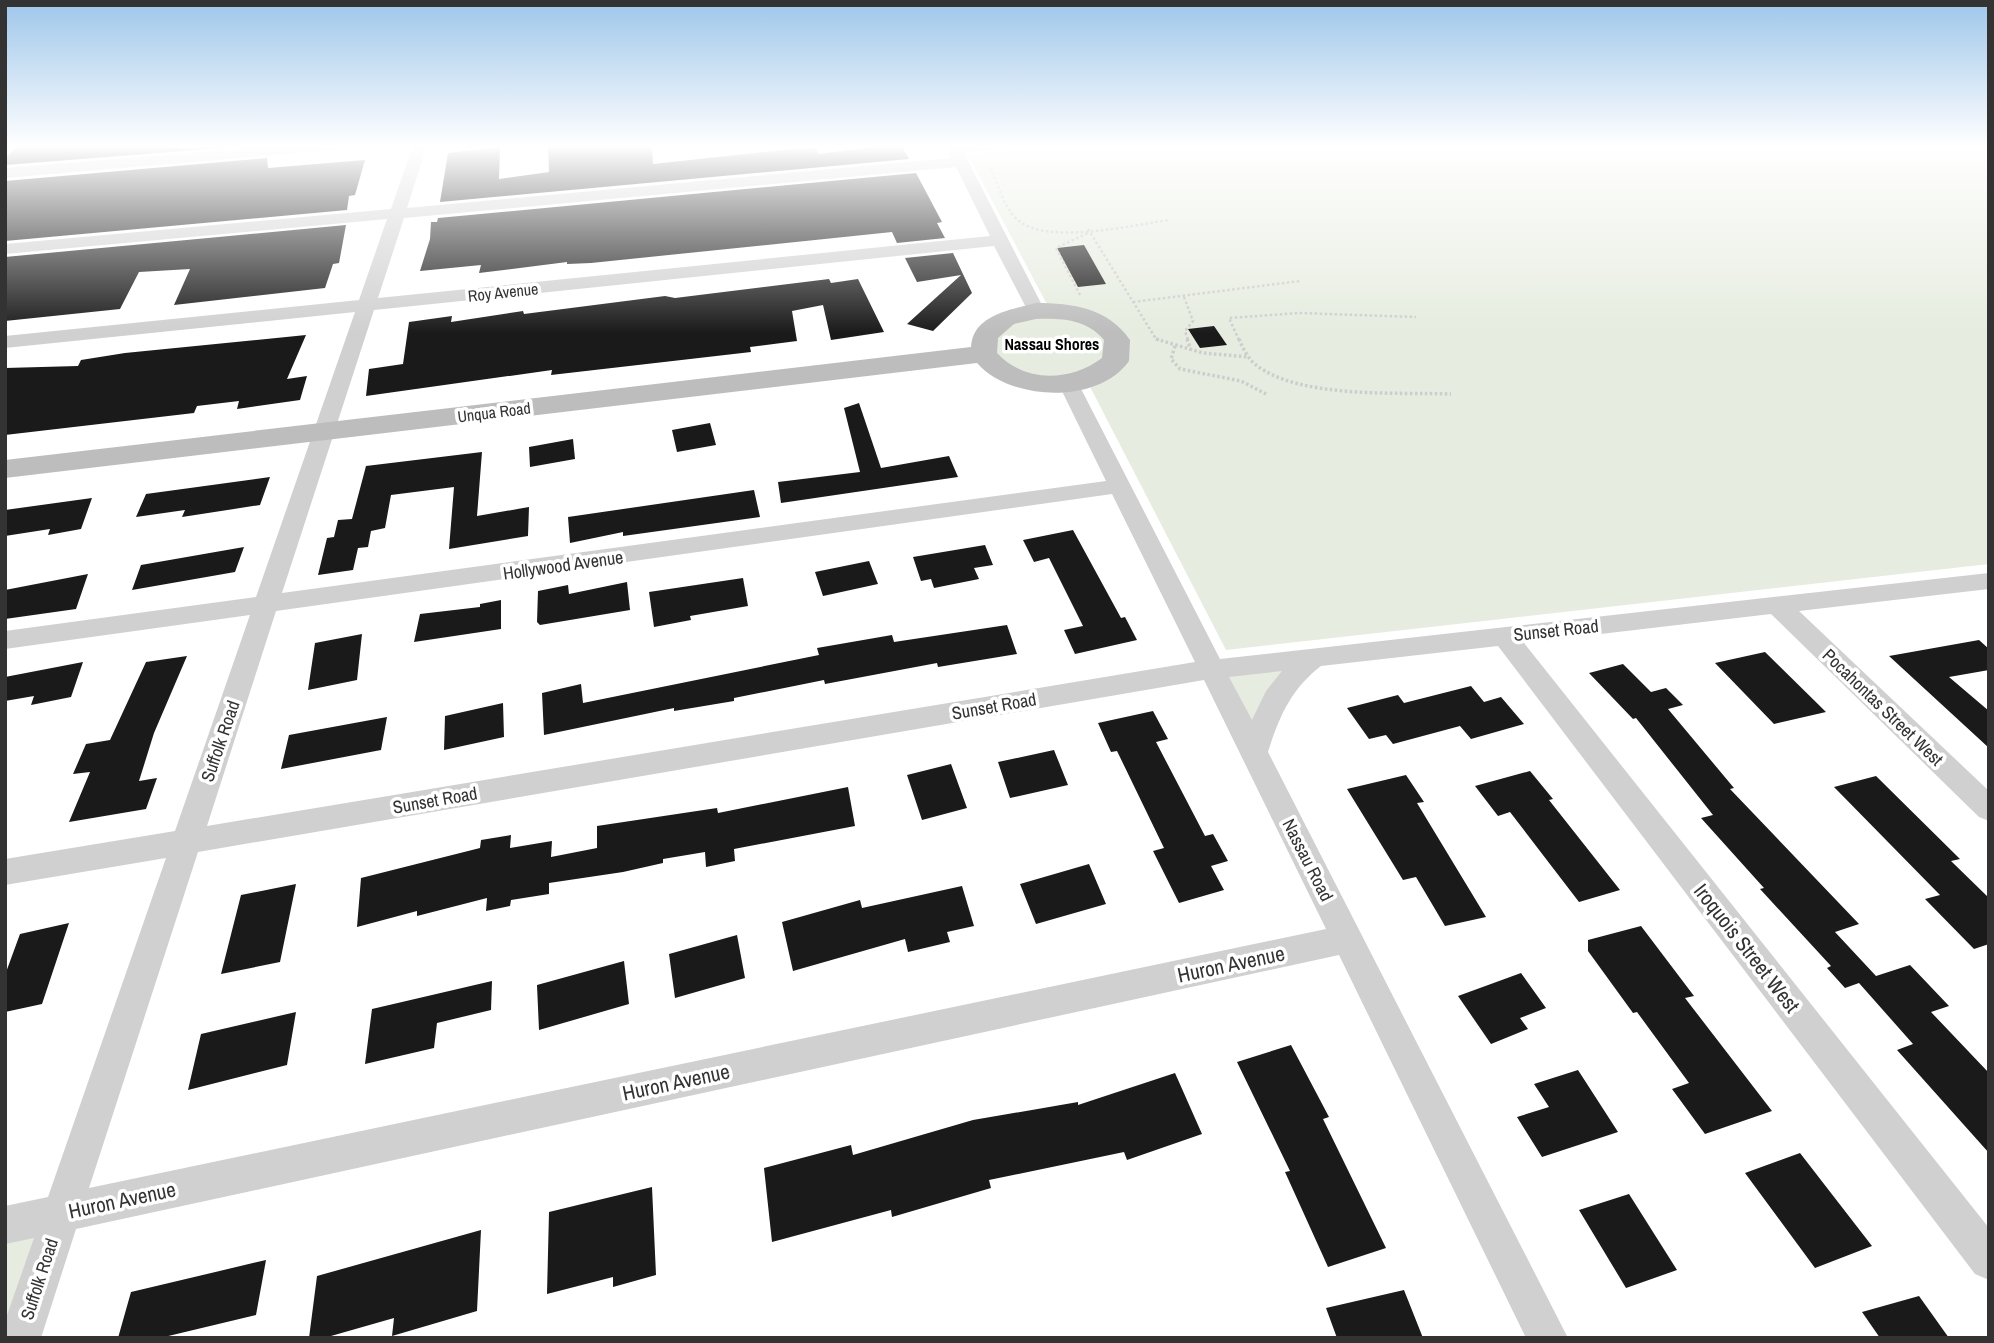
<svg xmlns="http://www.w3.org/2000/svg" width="1994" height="1343" font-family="'Archivo Narrow',sans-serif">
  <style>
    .green { fill: #e6ecdf }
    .building { fill: #1a1a1a }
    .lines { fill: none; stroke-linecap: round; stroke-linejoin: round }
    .path-far1 { stroke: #cdcdcd; stroke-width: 2.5; stroke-dasharray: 2.5 2.5; stroke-linecap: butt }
    .path { stroke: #cdcdcd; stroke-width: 3.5; stroke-dasharray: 2.5 2.5; stroke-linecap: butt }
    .street { fill: #d0d0d0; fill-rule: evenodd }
    .secondary { fill: #bdbdbd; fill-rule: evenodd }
    .labels { text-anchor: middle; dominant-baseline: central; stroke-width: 7; stroke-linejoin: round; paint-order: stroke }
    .far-street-label { font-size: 16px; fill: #333; stroke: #fff }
    .far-neighbourhood-label { font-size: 16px; font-weight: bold; fill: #000; stroke: #fff }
    .street-label { font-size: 18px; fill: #333; stroke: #fff }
    .near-street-label { font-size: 21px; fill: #333; stroke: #fff }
  </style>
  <rect width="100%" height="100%" fill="#fff"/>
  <path class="green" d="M1056 145H1989V564L1226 650 1085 377 1056 382 998 367 995 328 1051 312 968 155Z
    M1305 661 1253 745 1216 671Z
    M50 1222 5 1338V1231Z"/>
  <path class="building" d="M26 145H258L5 165V159L17 146Z
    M548 145H652L653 164 792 149 816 148 818 154 888 145H901L909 159 440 202 448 153 500 147 499 179 549 172Z
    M267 158 268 168 365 160 355 195 349 196 347 210 5 241V181Z
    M916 173 942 222 937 223 945 238 897 243 892 232 591 263 567 264V262L479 273 481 265 420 271 430 239 431 222H437L438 218Z
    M346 225 339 263 333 264 325 288 174 305 190 269 139 272 120 309 5 321V257Z
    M1084 245 1106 284 1078 287 1057 248Z
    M953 253 972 293 933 331 907 324 961 275 917 282 905 258Z
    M829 279 831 283 858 279 884 332 831 340 823 305 792 311 797 341 750 347 751 352 551 375 552 370 366 396 369 369 403 364 409 322 452 316 451 322 523 311 524 314 665 296 675 298Z
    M1214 326 1227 345 1200 348 1188 329Z
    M306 335 287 379 307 376 300 400 237 409 239 401 197 406 194 413 5 435V368L78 366 81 360 125 353Z
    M859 403 881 468 949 456 958 477 781 503 778 482 860 472 844 408Z
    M710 423 716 445 677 452 672 430Z
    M573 439 575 459 530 467 529 447Z
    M482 452 477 516 529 507 528 536 449 549 454 487 391 495 385 528 371 531 368 547 358 548 353 570 318 575 327 538 334 537 338 520 352 519 366 466Z
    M270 477 260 505 182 517 185 510 136 517 146 494Z
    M754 490 760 517 623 536V532L570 543 568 517Z
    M92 498 81 529 48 535 50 529 5 536V510Z
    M1073 530 1121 618 1125 617 1137 640 1075 654 1064 630 1083 626 1049 558 1034 562 1023 540Z
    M985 545 993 565 974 568 979 579 934 588 931 579 921 581 913 557Z
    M244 547 235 572 132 590 141 565Z
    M869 561 878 584 823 596 815 572Z
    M88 574 76 609 5 619V590Z
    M743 578 748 606 690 616 691 620 654 627 649 592Z
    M627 582 630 610 540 625 537 622 538 591 568 585 569 594Z
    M501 600V629L414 642 420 614 480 607V604Z
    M1007 625 1017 654 938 667 937 663 825 684 824 680 734 698V701L674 711V708L544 735 542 693 581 684 583 703 819 655 817 648 892 635 894 642Z
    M362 634 357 680 308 690 315 643Z
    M1979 640 1989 649V670L1949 677 1989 711V748L1889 656Z
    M1765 652 1826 712 1774 724 1715 663Z
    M187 656 154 733 139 781 157 778 146 809 69 822 90 772 73 774 86 744 110 740 146 662Z
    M83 662 71 697 31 705 34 696 5 701V677Z
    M1623 664 1651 692 1666 688 1683 705 1668 709 1734 788 1730 789 1859 924 1835 932 1876 976 1910 965 1949 1006 1931 1012 1989 1073V1153L1897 1050 1913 1044 1859 983 1845 988 1827 968 1831 966 1760 889 1764 888 1701 818 1713 815 1636 718 1633 719 1589 673Z
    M1471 686 1484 702 1501 697 1524 724 1471 739 1460 726 1393 744 1386 735 1369 739 1347 708 1398 695 1404 703Z
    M503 703 504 737 444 750 445 716Z
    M1153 711 1168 739 1156 742 1205 836 1213 834 1228 861 1211 866 1224 890 1179 903 1153 851 1164 848 1117 751 1111 752 1098 723Z
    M387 717 381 750 281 769 289 735Z
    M1054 750 1068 785 1010 798 998 762Z
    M951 764 967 808 922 820 907 775Z
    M1530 771 1553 799 1549 800 1620 890 1579 902 1510 812 1498 816 1475 786Z
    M1406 775 1424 802 1417 803 1486 917 1445 926 1416 877 1403 880 1347 789Z
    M1876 776 1960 859 1951 861 1989 898V944L1974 949 1925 899 1940 895 1834 787Z
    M848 787 855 826 734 849 735 861 706 867 705 852 663 859V863L623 872 549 883V894L511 900 510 906 486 911 487 898 417 916V911L357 927 361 878 480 848 481 840 511 835 510 848 552 841 551 857 597 848V826L717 808 718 813Z
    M1089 864 1106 904 1036 924 1020 884Z
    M296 884 280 962 221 974 241 895Z
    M962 886 974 926 947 932 950 942 908 952 905 939 793 971 782 922 860 900 862 908Z
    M69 923 42 1004 5 1012V975L20 934Z
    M1641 926 1694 996 1685 998 1772 1111 1705 1134 1672 1089 1689 1083 1637 1012 1633 1013 1588 951V940Z
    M737 935 745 978 675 998 669 954Z
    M624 961 629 1004 539 1030 537 985Z
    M1521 973 1546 1008 1520 1018 1528 1029 1491 1044 1458 996Z
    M492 981 491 1010 437 1023 434 1048 365 1064 372 1009Z
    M296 1012 287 1065 188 1090 201 1034Z
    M1291 1045 1329 1117 1323 1119 1386 1248 1328 1267 1285 1172 1290 1171 1237 1062Z
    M1578 1070 1618 1132 1542 1157 1517 1117 1549 1107 1534 1084Z
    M1175 1073 1202 1134 1127 1160 1124 1152 989 1180 991 1188 892 1217 891 1210 772 1242 764 1168 851 1145 853 1155 973 1120 1078 1102V1105Z
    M1800 1153 1872 1246 1815 1268 1745 1173Z
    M652 1187 656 1275 613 1287V1277L547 1294 549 1212Z
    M1629 1194 1677 1270 1626 1288 1579 1210Z
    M481 1230 477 1311 392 1336 394 1318 324 1338H309L317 1276Z
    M266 1260 256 1315 160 1338H118L131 1292Z
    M1404 1290 1423 1338H1337L1326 1308Z
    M1919 1296 1949 1338H1880L1862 1312Z"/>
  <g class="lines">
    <path class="path-far1" d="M990 168C998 184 1004 209 1019 221 1050 245 1132 225 1169 220
      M1088 229 1156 339 1161 340
      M1080 295 1056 248 1090 232
      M1184 297 1193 321 1185 331 1188 340
      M1133 302 1300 281
      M1239 340 1229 318 1299 313 1416 317"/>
    <path class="path" d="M1156 339 1203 353 1249 357
      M1187 339 1191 350
      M1239 339C1243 348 1248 359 1256 365 1300 399 1397 392 1451 394
      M1175 346 1171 359 1180 369 1241 381 1266 394"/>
    <path class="street" d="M291 145H352L345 149 5 178V168Z
      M413 145H427L407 208 951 158 947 145H1010L1003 149 964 153 1045 311 1042 315H1030L994 246 374 310 282 593 1106 481 1058 383 1068 377 1078 383 1220 659 1989 573V589L1799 611 1989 791V821L1979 817 1771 614 1524 643 1989 1228V1280L1975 1274 1498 646 1321 666C1291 689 1279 717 1268 752L1568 1338H1526L1339 955 76 1229 41 1338H5V1321L34 1238 5 1244V1206L48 1197 166 858 5 885V859L175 831 250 615 5 649V631L256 597 355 312 5 348V336L359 300 387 219 5 254V244L391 209ZM956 167 990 236 378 298 404 218ZM1112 494 1195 662 207 826 276 611ZM1282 671 1266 691 1252 720 1229 677ZM1204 680 1326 929 89 1188 198 852Z"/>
    <path class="secondary" d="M1036 303C1073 303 1108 308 1130 340L1129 361C1098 405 1010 401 977 363L5 478V460L971 347C973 315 1010 310 1036 303ZM1036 319C1061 318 1087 319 1104 340L1102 358C1070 382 1025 383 997 353L998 338 1014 324Z"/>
  </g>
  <linearGradient id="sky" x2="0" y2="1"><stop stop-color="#9ec6ea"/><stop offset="0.44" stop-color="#fff"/><stop offset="1" stop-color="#fff" stop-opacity="0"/></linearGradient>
  <rect width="1994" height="333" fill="url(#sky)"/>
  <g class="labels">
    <g class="far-street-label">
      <text transform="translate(503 292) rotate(-6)">Roy Avenue</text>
      <text transform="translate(494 412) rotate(-7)">Unqua Road</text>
    </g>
    <g class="far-neighbourhood-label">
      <text x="1052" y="344">Nassau Shores</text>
    </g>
    <g class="street-label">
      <text transform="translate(563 565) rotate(-8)">Hollywood Avenue</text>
      <text transform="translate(1556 630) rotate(-6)">Sunset Road</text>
      <text transform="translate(994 706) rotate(-10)">Sunset Road</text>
      <text transform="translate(1883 707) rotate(44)">Pocahontas Street West</text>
      <text transform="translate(220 741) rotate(-71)">Suffolk Road</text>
      <text transform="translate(435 800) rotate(-10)">Sunset Road</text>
      <text transform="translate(1308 860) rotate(63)">Nassau Road</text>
      <text transform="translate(39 1279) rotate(-72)">Suffolk Road</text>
    </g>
    <g class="near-street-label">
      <text transform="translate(1747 948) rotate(52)">Iroquois Street West</text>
      <text transform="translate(1231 964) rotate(-12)">Huron Avenue</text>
      <text transform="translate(676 1082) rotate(-12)">Huron Avenue</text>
      <text transform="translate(122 1200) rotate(-12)">Huron Avenue</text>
    </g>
  </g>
  <rect width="1994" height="1343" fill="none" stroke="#333333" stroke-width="14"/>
</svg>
